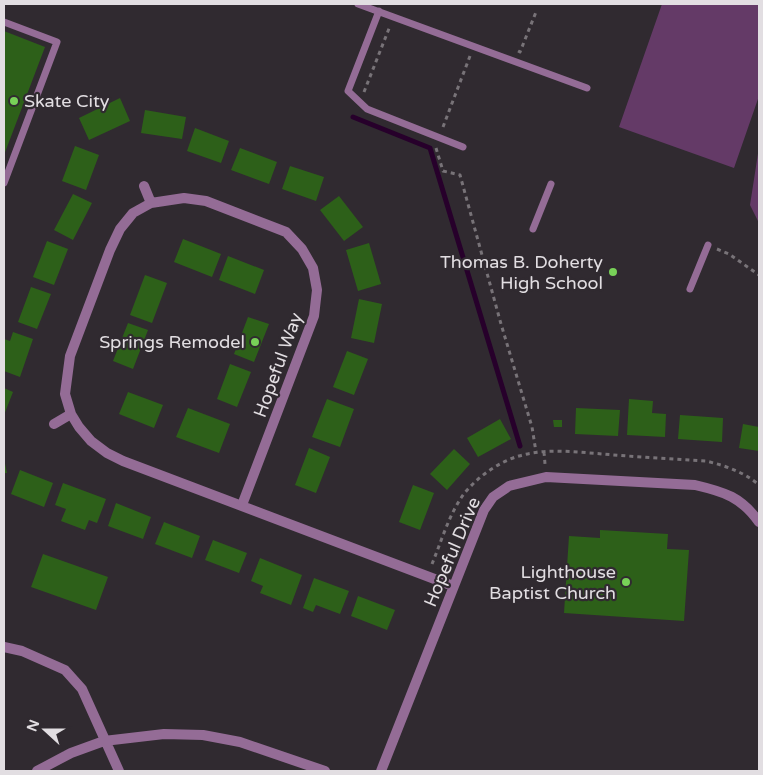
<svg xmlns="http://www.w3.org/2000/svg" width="763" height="775" font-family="'Varela Round',sans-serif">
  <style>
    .green { fill: #643a67 }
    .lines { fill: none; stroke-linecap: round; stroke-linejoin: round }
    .stream { stroke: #27002b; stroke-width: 5 }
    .building { fill: #2d6019 }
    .path { stroke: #787378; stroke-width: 3; stroke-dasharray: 4 4; stroke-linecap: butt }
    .lane { stroke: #946c96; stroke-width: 7 }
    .street { stroke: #946c96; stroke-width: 10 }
    .poi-dot { fill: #78d158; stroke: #302a30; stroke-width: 2 }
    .labels { text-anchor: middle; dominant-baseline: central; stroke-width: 4.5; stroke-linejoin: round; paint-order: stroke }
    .poi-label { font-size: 18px; fill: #e2dee2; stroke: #302a30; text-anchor: end }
    .street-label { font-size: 18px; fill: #e2dee2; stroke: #302a30 }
  </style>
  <rect width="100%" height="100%" fill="#302a30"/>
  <path class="green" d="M662 4H759V96L734 168 619 127Z
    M759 147V223L750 205Z"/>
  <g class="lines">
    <path class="stream" d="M353 117 430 148 520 446"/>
  </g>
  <path class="building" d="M4 31 45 47 4 155Z
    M120 98 130 121 89 140 79 118Z
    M145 110 186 117 182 139 141 133Z
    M195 128 229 141 221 163 187 151Z
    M75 146 99 155 86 190 62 181Z
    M240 148 277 162 269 184 231 170Z
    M290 166 324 177 316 201 282 189Z
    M73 194 92 203 73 240 54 230Z
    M339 196 363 227 344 241 320 210Z
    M183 239 221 254 212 277 174 262Z
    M47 241 68 249 54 285 33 277Z
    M369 243 381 284 358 291 346 250Z
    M228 256 264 270 255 294 219 280Z
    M145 275 167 283 152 323 130 315Z
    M31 287 51 294 37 329 18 322Z
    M359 299 382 304 374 343 351 338Z
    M248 317 269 324 254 362 234 354Z
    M128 323 148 330 133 369 113 361Z
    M13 332 33 339 20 377 4 371V339L10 341Z
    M347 351 368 359 354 395 333 387Z
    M230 364 251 372 237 407 217 399Z
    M4 388 13 392 4 415Z
    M128 392 163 405 154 428 119 414Z
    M327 399 354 409 340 447 312 437Z
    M629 399 653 401 652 413 666 414 665 437 627 435Z
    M188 408 230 424 219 453 176 437Z
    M576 408 620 410 618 436 575 434Z
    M680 415 723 418 722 442 678 439Z
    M500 419 511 439 478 457 467 438Z
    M553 420H562V427H554Z
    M743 424 759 427V451L739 448Z
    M309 448 330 457 316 493 295 485Z
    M454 449 470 464 447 490 430 474Z
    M4 459 7 473H4Z
    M20 470 53 483 44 507 11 494Z
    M63 483 106 499 97 523 89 520 85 530 61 521 66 509 55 505Z
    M413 485 434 493 420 530 399 522Z
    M116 503 151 517 143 539 108 526Z
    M164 522 200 536 192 558 155 544Z
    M600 530 668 534 667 549 689 550 684 621 564 613 569 536 600 538Z
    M213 540 247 553 239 573 205 560Z
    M43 554 108 577 96 610 31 587Z
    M260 558 302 575 291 605 260 593 263 586 251 581Z
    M314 578 349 591 340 614 316 605 313 612 303 608Z
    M358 596 395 610 387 630 351 616Z"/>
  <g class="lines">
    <path class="path" d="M518 51 520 52 536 12
      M364 92 390 26
      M443 127 470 56
      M436 148 443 171 460 175 501 324 532 427 536 452
      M717 249 729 254 759 275
      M544 452 545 464
      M432 564C441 542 448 518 461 498 474 479 498 462 519 456 546 448 576 452 603 454 637 457 672 459 706 461 726 466 744 472 759 485"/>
    <path class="lane" d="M358 4 587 88
      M379 11 348 91 367 109 463 147
      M4 22 57 42 4 183
      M533 229 551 184
      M690 289 708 245"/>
    <path class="street" d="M144 186 151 203
      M54 424 71 414
      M242 505 314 316 317 290 313 268 302 249 286 232 206 201 184 198 151 203 133 213 120 229 110 250 70 356 65 394 71 414 79 427 91 441 107 453 123 461 453 586
      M4 647 22 651 65 670 82 689 119 771
      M37 771 71 753 104 741 164 734 203 735 240 742 325 771
      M381 771 484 510 493 497 509 486 546 477 695 485C725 492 741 497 759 522"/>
  </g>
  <g class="poi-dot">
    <circle cx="14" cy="101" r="5"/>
    <circle cx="613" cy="272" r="5"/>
    <circle cx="255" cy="342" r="5"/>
    <circle cx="626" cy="582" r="5"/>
  </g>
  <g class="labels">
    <g class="poi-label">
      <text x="24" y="101" text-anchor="start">Skate City</text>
      <text x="603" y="262">Thomas B. Doherty<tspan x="603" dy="21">High School</tspan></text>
      <text x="245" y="342">Springs Remodel</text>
      <text x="616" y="572">Lighthouse<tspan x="616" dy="21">Baptist Church</tspan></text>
    </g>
    <g class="street-label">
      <text transform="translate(278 365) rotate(-70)">Hopeful Way</text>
      <text transform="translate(452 552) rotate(-67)">Hopeful Drive</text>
    </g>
  </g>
  <rect width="763" height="775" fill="none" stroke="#e2dee2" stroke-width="10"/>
  <g transform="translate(45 730) rotate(291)" stroke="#302a30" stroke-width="4" paint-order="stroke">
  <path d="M0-4L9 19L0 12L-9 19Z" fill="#e2dee2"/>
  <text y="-8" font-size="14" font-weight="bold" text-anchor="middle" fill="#e2dee2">N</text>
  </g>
</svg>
